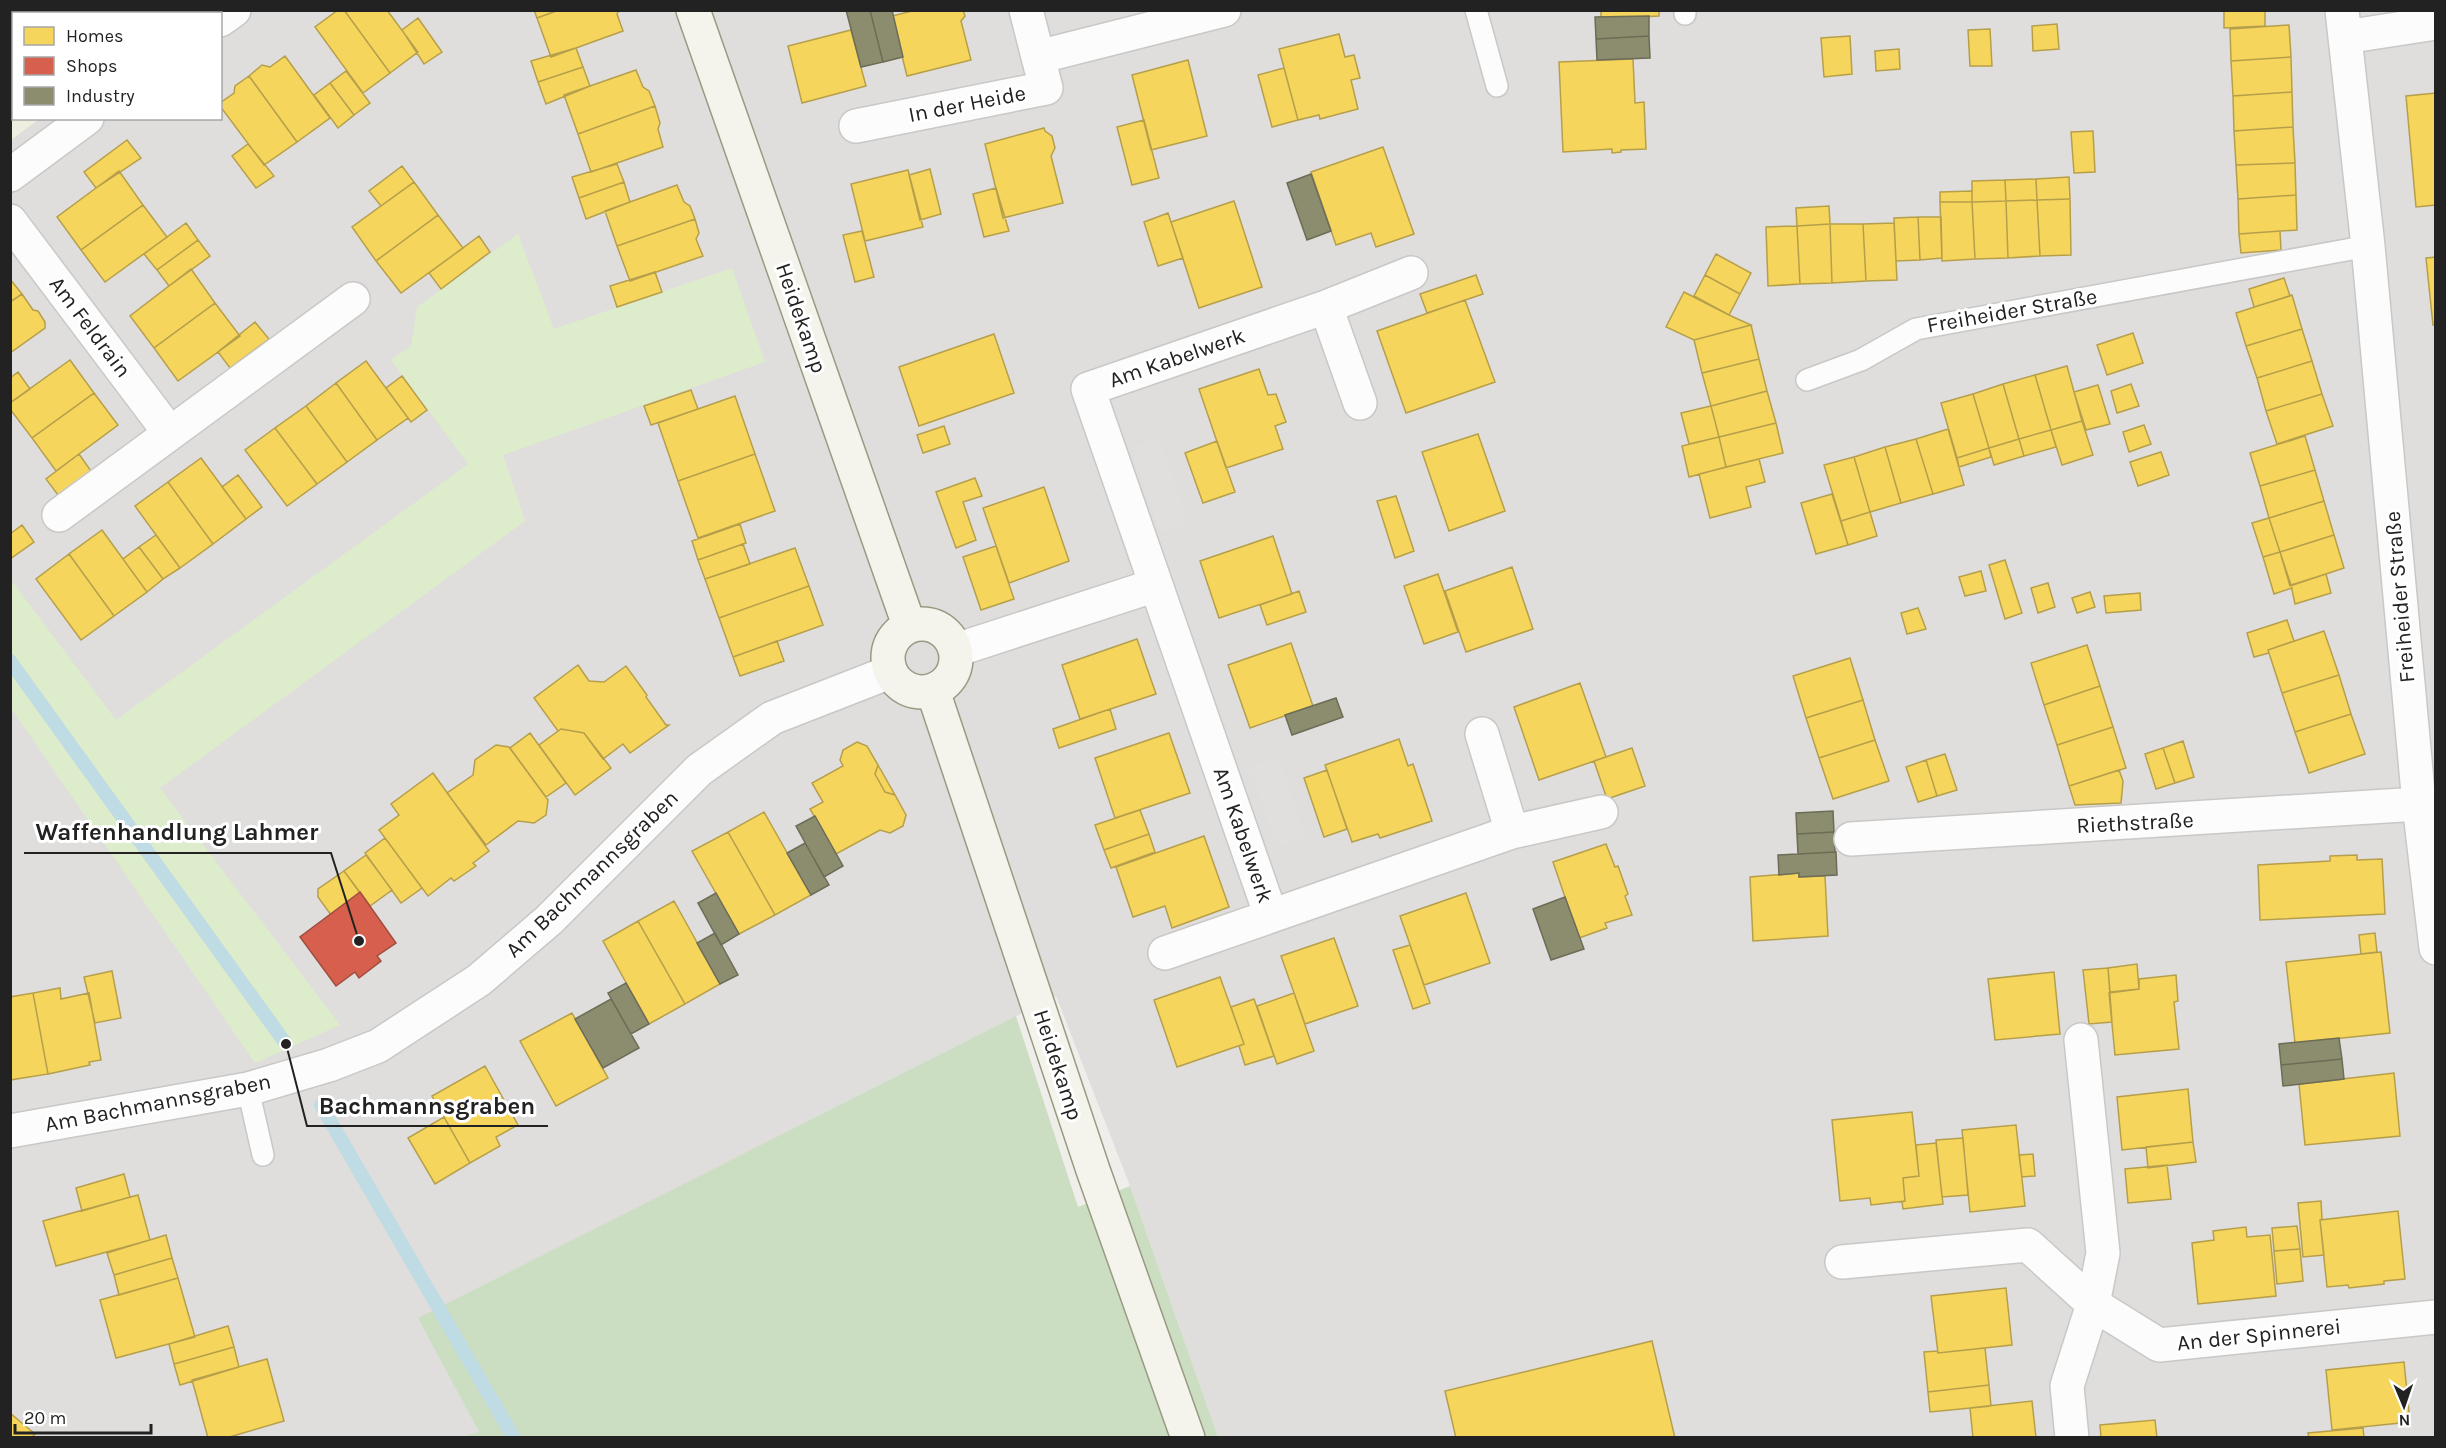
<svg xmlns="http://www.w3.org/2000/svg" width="2446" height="1448" font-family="Karla,sans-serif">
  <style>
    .residential { fill: #dfdedc }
    .farmland { fill: #efefdf }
    .grass { fill: #ddeccb }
    .forest { fill: #cbdec1 }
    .parking { fill: #e0dfde }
    .homes { fill: #f6d55c; stroke: #b69f4b; stroke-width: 1.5 }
    .shops { fill: #d6604d; stroke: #a04d40; stroke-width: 1.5 }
    .industry { fill: #8c8c6e; stroke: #6c6c57; stroke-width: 1.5 }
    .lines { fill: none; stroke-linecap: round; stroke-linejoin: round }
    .stream { stroke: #bfdbe3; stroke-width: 14 }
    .lane-casing { stroke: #c9c8c7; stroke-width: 24 }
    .street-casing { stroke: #c9c8c7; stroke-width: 36 }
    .secondary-casing { stroke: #999a82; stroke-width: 36 }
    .lane { stroke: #fdfcfc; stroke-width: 21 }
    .street { stroke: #fdfcfc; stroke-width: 33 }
    .secondary { stroke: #f4f4ed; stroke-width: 33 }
    .labels { text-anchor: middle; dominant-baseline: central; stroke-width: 6; stroke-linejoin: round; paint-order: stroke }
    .street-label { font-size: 22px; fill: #222; stroke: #fff }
    .leader { fill: none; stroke: #222; stroke-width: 2 }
    .callout-dot { fill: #222; stroke: #fff; stroke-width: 2 }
    .callout-label { font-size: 24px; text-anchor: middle; font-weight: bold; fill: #222; stroke: #fff; stroke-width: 6; stroke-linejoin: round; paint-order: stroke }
  </style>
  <rect width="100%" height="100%" fill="#f0eeeb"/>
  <path class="residential" d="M186 11H2435V1437H1218L1130 1186 1056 996 419 1318 479 1432 463 1438 11 1437 10 140 39 119 220 118V14L182 13Z"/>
  <path class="farmland" d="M11 10H186V11L182 14H14V118L39 119 11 140Z"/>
  <path class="grass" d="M518 234 554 329 732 268 765 362 503 455 525 521 160 788 340 1025 255 1063 11 708V580L116 720 468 464 391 360 411 346 417 307Z"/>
  <path class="forest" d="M1016 1016 1078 1207 1130 1186 1218 1437H463L479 1432 418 1318Z"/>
  <path class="parking" d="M1159 438 1189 522 1161 533 1131 448Z
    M1278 757 1306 837 1277 847 1249 767Z"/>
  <path class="homes" d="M338 10H344L390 73 363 93 315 27Z
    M344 10H387L418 52 390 73Z
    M534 10H559L537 18Z
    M559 10H619L617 14 623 31 551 57 537 18Z
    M916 10H963L965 16 961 21 971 60 907 76 892 16Z
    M1601 10H1659V16L1601 19Z
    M2224 10H2265V26L2224 28Z
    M418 18 442 52 424 64 402 30Z
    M2057 24 2059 49 2033 51 2032 26Z
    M2289 25 2291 57 2231 61 2230 29Z
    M1990 29 1992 66H1970L1968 30Z
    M851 30 866 86 802 103 788 46Z
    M1339 34 1345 57 1354 55 1360 78 1351 80 1358 109 1320 119 1319 115 1298 120 1279 49Z
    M1850 36 1852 74 1824 77 1821 38Z
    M576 48 583 67 538 82 531 61Z
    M1899 49 1900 69 1876 71 1875 51Z
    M285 56 330 118 297 142 249 76 262 65 270 67Z
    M2291 57 2292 92 2233 96 2231 61Z
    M1633 59 1635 103 1644 102 1646 149 1621 150V152L1612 153V149L1563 152 1559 62Z
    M1188 60 1207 136 1151 150 1132 75Z
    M583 67 590 86 546 104 538 82Z
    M1284 68 1298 120 1272 127 1258 75Z
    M636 70 643 87 649 91 655 106 578 134 564 95Z
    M346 71 370 103 354 115 330 83Z
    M249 76 297 142 264 165 220 106V103L234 93 235 86Z
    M330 83 354 115 338 128 314 95Z
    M2292 92 2293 127 2234 131 2233 96Z
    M2436 93V205L2416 207 2406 96Z
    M655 106 660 123 658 129 663 147 591 172 578 134Z
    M1144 120 1159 178 1132 185 1117 127Z
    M2293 127 2295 163 2236 165 2234 131Z
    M1044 128 1045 131 1052 136 1055 148 1051 156 1063 203 1003 218 985 144Z
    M2093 131 2095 172 2074 173 2071 132Z
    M127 140 141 158 96 188 84 172Z
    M248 144 274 176 256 188 232 156Z
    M1383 147 1414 234 1376 247 1371 233 1336 245 1311 172Z
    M2295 163 2296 195 2238 199 2236 165Z
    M617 164 624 182 579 198 572 177Z
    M402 166 414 182 381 206 369 191Z
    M930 169 941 214 920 220 909 175Z
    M908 170 923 227 865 241 851 184Z
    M119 171 143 205 81 250 57 217Z
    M2069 177 2070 199 2037 200 2036 179Z
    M2036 179 2037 200 2006 201 2005 180Z
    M2005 180 2006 201 1972 202V181Z
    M414 182 438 215 376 261 352 227Z
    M624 182 630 202 586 219 579 198Z
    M677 185 684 202 690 206 695 219 617 246 605 211Z
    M996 188 1009 231 984 237 973 194Z
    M1972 191V202H1940V192Z
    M2296 195 2297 230 2239 234 2238 199Z
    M2070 199 2071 255 2040 256 2037 200Z
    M2037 200 2040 256 2008 258 2006 201Z
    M1234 201 1262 287 1199 308 1171 222Z
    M2006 201 2008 258 1975 259 1972 202Z
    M1940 202H1972L1975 259 1942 261Z
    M143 205 167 237 105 282 81 250Z
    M1829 206 1830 224 1797 226 1796 208Z
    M1168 213 1183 258 1158 266 1144 222Z
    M438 215 463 248 401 293 376 261Z
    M1918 217H1941L1942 258 1920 260Z
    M1918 217 1920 260 1896 261 1894 218Z
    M695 219 699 233 696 239 703 256 630 281 617 246Z
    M186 223 198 240 157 270 144 254Z
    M1894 223 1897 280 1866 281 1863 224Z
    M1830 224 1832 283 1800 284 1797 226Z
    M1830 224H1863L1866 281 1832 283Z
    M1797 226 1800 284 1768 286 1766 227Z
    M862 231 874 277 855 282 843 235Z
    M2280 231 2281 250 2241 253 2239 234Z
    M479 236 490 252 441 289 429 273Z
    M198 240 210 256 169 286 157 270Z
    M1716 254 1751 273 1740 294 1705 275Z
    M2436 257V324L2433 325 2426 258Z
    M191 269 215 303 154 348 130 316Z
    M655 272 662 292 617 307 610 286Z
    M1476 275 1483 294 1427 313 1420 294Z
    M1705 275 1740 294 1729 315 1694 296Z
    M2284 278 2290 296 2254 307 2249 289Z
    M10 279 22 294 10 302Z
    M1684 292 1729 315 1751 325 1694 340 1666 327Z
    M22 294 33 310 38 311 45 322V328L10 353V302Z
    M2292 295 2302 329 2246 346 2236 313Z
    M1465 300 1495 382 1406 413 1377 331Z
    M215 303 240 336 178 381 154 348Z
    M255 322 269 339 230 368 218 352Z
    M1751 325 1759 359 1702 373 1694 340Z
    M2302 329 2312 361 2257 378 2246 346Z
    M2133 333 2143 363 2107 375 2097 345Z
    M994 334 1014 393 919 426 899 367Z
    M1759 359 1767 391 1711 406 1702 373Z
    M70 360 94 393 32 438 10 409V403Z
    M366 361 408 418 377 440 336 383Z
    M2312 361 2322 394 2266 411 2257 378Z
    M2067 366 2082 421 2051 430 2035 375Z
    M1259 369 1268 395 1276 394 1286 422 1275 426 1283 449 1226 468 1199 389Z
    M18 372 30 389 10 403V378Z
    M2035 375 2051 430 2019 439 2003 384Z
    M402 376 427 410 411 422 386 388Z
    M336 383 377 440 347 462 306 406Z
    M2003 384 2019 439 1989 448 1973 394Z
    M2131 384 2139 406 2117 413 2111 391Z
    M2098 385 2110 424 2086 430 2074 392Z
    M691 390 698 409 651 425 644 406Z
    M1767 391 1776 423 1719 437 1711 406Z
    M94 393 118 425 56 471 32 438Z
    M1973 394 1989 448 1957 458 1941 403Z
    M2322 394 2333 426 2277 444 2266 411Z
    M735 396 755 454 678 481 658 423Z
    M306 406 347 462 317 484 275 428Z
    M1711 406 1719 437 1689 444 1681 413Z
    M2082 421 2093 455 2062 465 2051 430Z
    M1776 423 1783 453 1726 467 1719 437Z
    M2144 425 2151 444 2129 452 2123 432Z
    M944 426 950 444 923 453 917 435Z
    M275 428 317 484 287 506 245 450Z
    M1948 429 1964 485 1933 494 1916 439Z
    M2051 430 2056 447 2024 456 2019 439Z
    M1478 434 1505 511 1449 531 1422 452Z
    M2305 436 2315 470 2260 486 2250 453Z
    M1719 437 1726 467 1689 477 1682 446Z
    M1916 439 1933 494 1901 503 1885 447Z
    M2019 439 2024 456 1994 465 1989 448Z
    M1217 441 1235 492 1203 503 1185 453Z
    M1885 447 1901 503 1870 512 1854 457Z
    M1989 448 1991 457 1959 467 1957 458Z
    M2161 452 2169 475 2138 486 2130 462Z
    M79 454 91 471 58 495 46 479Z
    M755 454 775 511 698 538 678 481Z
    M1854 457 1870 512 1841 521 1824 465Z
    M201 458 246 519 213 544 168 482Z
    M1759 459 1765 482 1746 487 1751 507 1710 518 1699 474Z
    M2315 470 2324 501 2269 518 2260 486Z
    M238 475 262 507 246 519 222 487Z
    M975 478 982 496 963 502 976 540 956 548 936 492Z
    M168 482 213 544 180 568 135 506Z
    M1044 487 1069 561 1009 583 983 508Z
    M1832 494 1848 545 1816 554 1801 503Z
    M1396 496 1414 551 1395 558 1377 501Z
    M2324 501 2334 535 2280 552 2269 518Z
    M1870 512 1877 536 1848 545 1841 521Z
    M2269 518 2280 552 2263 557 2252 523Z
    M740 524 746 543 698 560 692 541Z
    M22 525 34 542 10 559V534Z
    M102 530 147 592 114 616 69 554Z
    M156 535 180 568 163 579 139 547Z
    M2334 535 2344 568 2290 586 2280 552Z
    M1273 536 1292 594 1219 618 1200 561Z
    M743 544 750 564 705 579 698 560Z
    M996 546 1014 599 981 610 963 557Z
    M139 547 163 579 147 592 123 559Z
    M795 548 809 586 719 618 705 579Z
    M2280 552 2292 588 2274 594 2263 557Z
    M69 554 114 616 81 640 36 579Z
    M2005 560 2022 613 2005 619 1989 565Z
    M1512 567 1533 629 1466 652 1445 591Z
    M1981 571 1986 591 1965 596 1959 577Z
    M1438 574 1458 632 1424 644 1404 586Z
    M2326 574 2331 593 2295 604 2291 585Z
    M2048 583 2055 607 2038 613 2031 588Z
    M809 586 823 625 733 657 719 618Z
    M1299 591 1306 612 1267 625 1260 605Z
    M2090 592 2095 607 2077 613 2072 598Z
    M2140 593 2141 610 2106 613 2104 596Z
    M1918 608 1926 629 1907 634 1901 613Z
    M2287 620 2294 641 2268 650 2269 653 2254 657 2247 633Z
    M2324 631 2339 675 2282 693 2268 650Z
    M1137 639 1156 694 1080 719 1062 665Z
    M777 641 784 661 740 676 733 657Z
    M1291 643 1313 706 1250 728 1228 665Z
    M2087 645 2100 686 2044 705 2031 663Z
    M1850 658 1863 700 1806 718 1793 676Z
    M578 665 589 681 604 682 626 666 647 695 646 697 666 725H669L630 753 623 744 603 759 584 733 561 729 558 731 534 698Z
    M2339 675 2351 714 2295 732 2282 693Z
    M1580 683 1606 757 1539 780 1514 707Z
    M2100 686 2113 727 2057 745 2044 705Z
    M1863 700 1875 740 1819 758 1806 718Z
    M1110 709 1116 729 1059 748 1053 729Z
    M2351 714 2365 754 2309 773 2295 732Z
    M2113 727 2126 768 2069 786 2057 745Z
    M561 729 584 733 611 768 575 795 539 745Z
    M530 733 566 783 546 797 510 748Z
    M1169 733 1190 793 1115 818 1095 758Z
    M1399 739 1408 766 1413 764 1432 821 1380 838 1378 834 1352 842 1325 765Z
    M1875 740 1889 781 1833 799 1819 758Z
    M2183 741 2194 777 2175 783 2163 748Z
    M857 742 867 746 878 765 875 774 885 792 895 795 906 815 903 826 890 833 880 830 836 854 810 809 823 802 812 783 843 766 840 760 843 750Z
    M496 745 509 747 548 800 546 815 534 823 518 821 486 845 447 793 473 775 475 760Z
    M1632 748 1645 786 1607 799 1594 761Z
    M2163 748 2175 783 2156 789 2145 754Z
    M1945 754 1957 790 1937 796 1926 760Z
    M1926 760 1937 796 1918 802 1906 767Z
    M878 765 895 795 885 792 875 774Z
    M1327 770 1347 829 1324 837 1304 778Z
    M2119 770 2123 781 2121 803 2075 805 2069 786Z
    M433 773 489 851 473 863 476 866 454 881 451 878 428 896 379 830 399 815 391 804Z
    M1140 810 1149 834 1104 850 1095 825Z
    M764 812 811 895 775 915 728 832Z
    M728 832 775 915 739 934 692 851Z
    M1149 834 1155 852 1111 868 1104 850Z
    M1204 836 1229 907 1172 928 1165 906 1133 917 1116 867Z
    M385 838 422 888 401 903 365 853Z
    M1606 844 1615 867 1618 866 1628 894 1625 896 1632 915 1605 923 1607 928 1579 938 1553 862Z
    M366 855 392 890 370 906 344 871Z
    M2357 855V860L2382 859 2385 914 2260 920 2258 865 2330 861V856Z
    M344 871 360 893 331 915 318 897V889Z
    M1799 873V877L1825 876 1828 936 1753 941 1750 877Z
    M1466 893 1490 963 1424 985 1400 916Z
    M674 901 720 984 685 1004 638 921Z
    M638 921 685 1004 649 1024 603 941Z
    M2375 933 2377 952 2361 954 2359 935Z
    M1334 938 1358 1006 1305 1024 1281 956Z
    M1410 945 1430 1003 1413 1009 1393 950Z
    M2381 952 2390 1033 2295 1043 2286 962Z
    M2137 964 2139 989 2110 992 2108 968Z
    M2108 968 2112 1022 2089 1024 2083 970Z
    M112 971 121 1018 95 1023 84 977Z
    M2054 972 2060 1034 1995 1040 1988 979Z
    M2176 975 2178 1001 2174 1002 2179 1049 2115 1055 2109 993 2139 989V979Z
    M1220 977 1244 1044 1177 1067 1154 1000Z
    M60 988 61 999 89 993 101 1060 89 1062 90 1065 48 1074 33 993Z
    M33 993 48 1074 10 1080V997Z
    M1294 993 1314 1051 1277 1064 1257 1006Z
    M1254 999 1274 1056 1245 1065 1239 1046 1244 1044 1231 1007Z
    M572 1013 608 1078 556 1106 520 1041Z
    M485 1066 518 1125 496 1137 500 1146 470 1163 432 1096Z
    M2394 1073 2400 1136 2305 1145 2299 1084Z
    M2188 1089 2193 1142 2122 1150 2117 1097Z
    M1912 1112 1919 1176 1903 1178 1905 1201 1871 1205 1870 1198 1840 1201 1832 1120Z
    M444 1117 470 1163 435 1184 408 1138Z
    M2016 1125 2025 1206 1970 1212 1962 1130Z
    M1963 1138 1968 1195 1942 1197 1936 1140Z
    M2193 1142 2196 1162 2148 1168 2146 1147Z
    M1936 1143 1943 1204 1903 1209 1902 1202 1905 1201 1903 1178 1919 1176 1916 1145Z
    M2033 1154 2035 1176 2022 1177 2019 1155Z
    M2167 1165 2171 1199 2128 1203 2125 1169Z
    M124 1174 130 1197 82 1211 76 1188Z
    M138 1195 150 1240 56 1266 43 1221Z
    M2321 1201 2322 1219 2320 1220 2324 1255 2303 1257 2298 1203Z
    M2398 1211 2405 1279 2384 1281V1284L2349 1288 2348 1285 2327 1287 2320 1220Z
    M2297 1226 2300 1249 2274 1251 2272 1228Z
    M2246 1227 2247 1237 2270 1235 2276 1296 2198 1304 2192 1243 2214 1240 2213 1231Z
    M166 1235 172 1258 114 1275 107 1253Z
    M2300 1249 2303 1281 2277 1284 2274 1251Z
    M172 1258 178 1278 119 1295 114 1275Z
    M178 1278 195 1337 116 1358 100 1300Z
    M2006 1288 2012 1345 1938 1353 1931 1296Z
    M228 1326 234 1347 174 1364 169 1344Z
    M1652 1341 1675 1438H1456L1445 1391Z
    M234 1347 239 1367 180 1385 174 1364Z
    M1985 1348 1989 1385 1928 1392 1924 1352 1937 1351 1938 1353Z
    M267 1359 284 1421 226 1438H208L192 1380Z
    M2404 1362 2410 1422 2332 1430 2326 1370Z
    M1989 1385 1991 1406 1930 1412 1928 1392Z
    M2032 1401 2036 1438H1973L1970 1408Z
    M10 1413 35 1434 31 1438H10Z
    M2155 1420 2157 1438H2101L2100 1425Z
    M2363 1428 2364 1438H2309L2308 1433Z"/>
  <path class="shops" d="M360 892 396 943 377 956 381 961 359 978 355 972 336 986 300 937Z"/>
  <path class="industry" d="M846 10H870L883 62 861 67Z
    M870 10H892L903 57 883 62Z
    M1649 16V36L1596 39 1595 17Z
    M1649 36 1650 58 1597 60 1596 39Z
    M1311 174 1331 231 1307 240 1287 183Z
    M1336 698 1343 717 1292 735 1285 715Z
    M1833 811 1834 832 1797 834 1796 813Z
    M815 816 843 866 824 877 796 826Z
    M1834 832 1835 852 1798 854 1797 834Z
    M805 843 829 885 811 895 787 853Z
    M1836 852 1837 875 1799 877V873L1779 875 1778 855Z
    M716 893 739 934 721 945 698 903Z
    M1565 897 1584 949 1551 960 1533 909Z
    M715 933 738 975 720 984 697 943Z
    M626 983 649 1024 631 1034 608 993Z
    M611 999 639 1048 603 1068 575 1019Z
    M2339 1038 2342 1059 2281 1065 2279 1044Z
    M2342 1059 2344 1079 2283 1086 2281 1065Z"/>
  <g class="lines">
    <path class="stream" d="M10 661 286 1044
      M321 1105 514 1438"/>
    <defs>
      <path id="lane" d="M1476 10 1497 86
        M1685 10V14
        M1807 380 1861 360 1916 329 2368 246
        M248 1089 263 1155"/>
      <path id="street" d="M1026 10 1038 57
        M2342 10 2368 246 2419 804 2436 948
        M220 20 234 10
        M2345 37 2436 23
        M856 126 1046 88 1038 57 1224 10
        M10 175 87 118
        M10 221 169 432
        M1326 307 1360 403
        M59 515 353 299
        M956 650 1156 585
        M1482 734 1512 832
        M1851 839 2419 804
        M1271 916 1088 389 1326 307 1411 273
        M1165 953 1512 832 1601 812
        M10 1131 248 1089 329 1065 378 1046 479 980 549 920 699 770 772 718 890 672
        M1842 1262 2028 1245 2093 1304 2159 1345 2436 1317
        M2072 1438 2067 1386 2093 1304 2103 1253 2081 1040"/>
      <path id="secondary" d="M693 10 909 625
        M888 658a34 34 0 1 1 68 0a34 34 0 1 1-68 0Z
        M933 691 1093 1170 1188 1438"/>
    </defs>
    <use href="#lane" class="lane-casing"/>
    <use href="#street" class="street-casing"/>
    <use href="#secondary" class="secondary-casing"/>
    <use href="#lane" class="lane"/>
    <use href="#street" class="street"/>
    <use href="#secondary" class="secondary"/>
  </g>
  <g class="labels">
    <g class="street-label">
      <text transform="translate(967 104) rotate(-11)">In der Heide</text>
      <text transform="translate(2012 311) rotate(-10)">Freiheider Straße</text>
      <text transform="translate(801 318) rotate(71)">Heidekamp</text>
      <text transform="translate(90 327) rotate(53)">Am Feldrain</text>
      <text transform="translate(1177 358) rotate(-19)">Am Kabelwerk</text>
      <text transform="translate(2400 597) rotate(-95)">Freiheider Straße</text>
      <text transform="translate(2135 823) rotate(-3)">Riethstraße</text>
      <text transform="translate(1243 835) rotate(71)">Am Kabelwerk</text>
      <text transform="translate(592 874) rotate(-44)">Am Bachmannsgraben</text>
      <text transform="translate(1058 1065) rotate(72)">Heidekamp</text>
      <text transform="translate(158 1103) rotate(-11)">Am Bachmannsgraben</text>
      <text transform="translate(2259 1335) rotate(-6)">An der Spinnerei</text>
    </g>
  </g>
  <path class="leader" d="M359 941L331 853H24M286 1044L307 1126H548"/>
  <g class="callout-dot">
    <circle cx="359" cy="941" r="6"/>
    <circle cx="286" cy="1044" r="6"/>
  </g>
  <g class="callout-label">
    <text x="177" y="840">Waffenhandlung Lahmer</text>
    <text x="427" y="1114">Bachmannsgraben</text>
  </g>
  <rect width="2446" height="1448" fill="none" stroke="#222222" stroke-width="24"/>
  <rect x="12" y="12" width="210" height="108" fill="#ffffff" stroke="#a7a7a7" stroke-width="1.5"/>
  <rect x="24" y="27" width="30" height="18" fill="#f6d55c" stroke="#a7a7a7" stroke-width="1.5"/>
  <text x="66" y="42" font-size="18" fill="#222222">Homes</text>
  <rect x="24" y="57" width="30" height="18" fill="#d6604d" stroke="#a7a7a7" stroke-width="1.5"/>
  <text x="66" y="72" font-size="18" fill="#222222">Shops</text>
  <rect x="24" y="87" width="30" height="18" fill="#8c8c6e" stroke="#a7a7a7" stroke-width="1.5"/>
  <text x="66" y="102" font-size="18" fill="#222222">Industry</text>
  <g transform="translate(2404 1406) rotate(178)" stroke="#ffffff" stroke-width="4.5" paint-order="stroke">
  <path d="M0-4.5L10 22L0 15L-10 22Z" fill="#222222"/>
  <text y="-9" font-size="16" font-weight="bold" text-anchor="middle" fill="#222222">N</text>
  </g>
  <path d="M15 1424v9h136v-9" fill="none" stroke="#222222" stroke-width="3"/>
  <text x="24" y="1424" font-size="18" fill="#222222" stroke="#ffffff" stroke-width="4.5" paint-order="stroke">20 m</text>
</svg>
